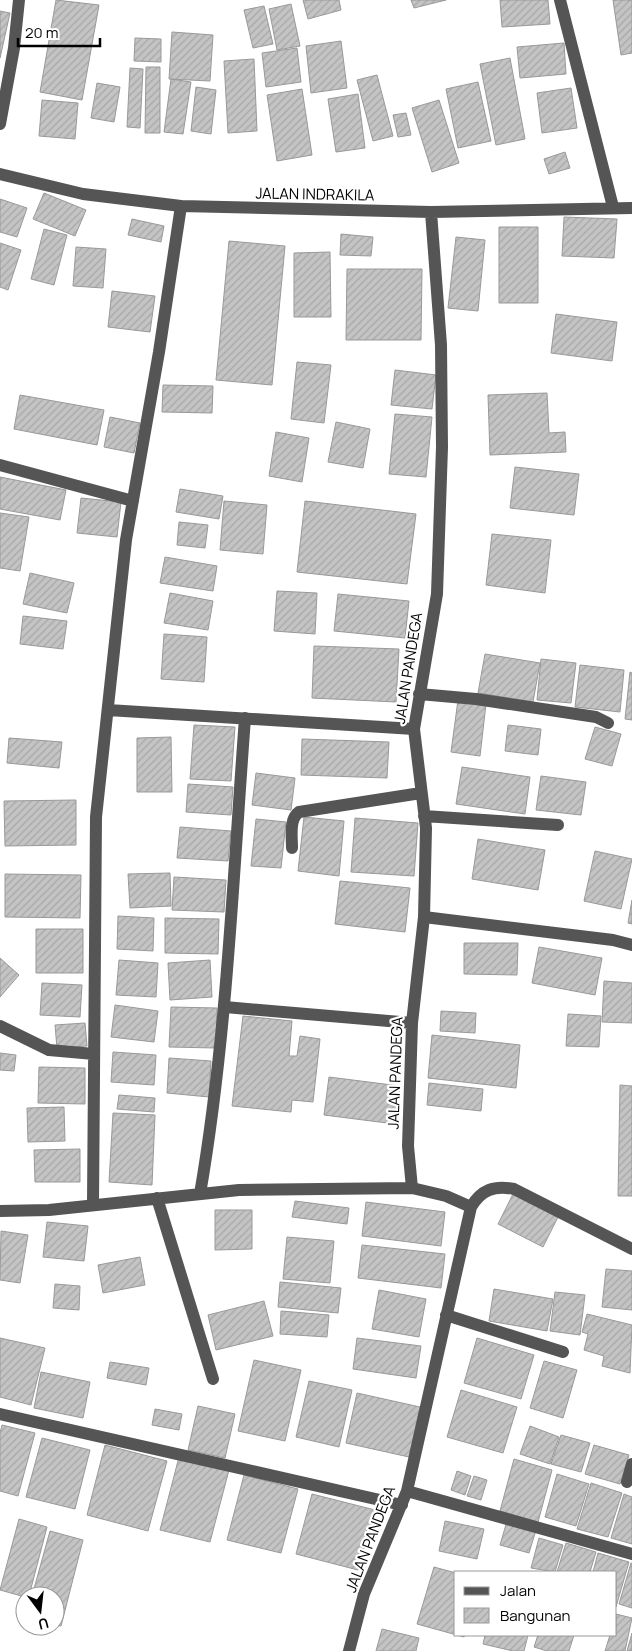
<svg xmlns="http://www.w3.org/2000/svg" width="632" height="1651" font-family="Manrope,sans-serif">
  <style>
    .building { fill: url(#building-hatch); stroke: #999 }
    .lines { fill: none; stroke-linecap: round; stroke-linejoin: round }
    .minor { stroke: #555; stroke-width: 12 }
    .labels { text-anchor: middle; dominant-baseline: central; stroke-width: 4.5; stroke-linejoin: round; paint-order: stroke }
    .street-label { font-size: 15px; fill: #000; stroke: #fff }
  </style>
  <defs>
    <pattern id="building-hatch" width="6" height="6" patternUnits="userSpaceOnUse" patternTransform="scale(1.25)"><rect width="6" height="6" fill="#c4c4c4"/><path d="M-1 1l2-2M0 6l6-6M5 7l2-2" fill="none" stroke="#a7a7a7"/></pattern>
  </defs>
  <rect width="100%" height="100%" fill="#fff"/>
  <path class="building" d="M56 0 99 5 82 100 40 92Z
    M303 0H339L341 10 308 19Z
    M411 0H446L414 8Z
    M500 0H548L550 24 502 27Z
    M613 0H632V53L621 55Z
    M291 4 300 46 277 50 269 9Z
    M264 6 273 44 253 48 244 10Z
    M0 11 10 13 0 58Z
    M172 32 213 35 210 81 169 79Z
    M135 38 161 39V62L134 61Z
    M341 41 347 88 311 93 306 46Z
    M564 43 566 74 520 78 517 47Z
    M297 48 301 82 266 87 262 53Z
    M510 58 525 139 496 145 480 64Z
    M254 59 257 131 228 133 224 61Z
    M146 67H160V133H145Z
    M130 68 143 69 140 128 127 127Z
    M377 75 393 136 373 141 357 80Z
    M171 79 191 82 183 134 164 132Z
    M478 82 491 141 458 148 446 89Z
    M97 83 120 87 114 122 91 118Z
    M196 87 216 90 211 134 191 131Z
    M571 88 577 128 542 133 537 93Z
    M302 89 312 155 277 161 267 95Z
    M358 94 365 148 336 152 328 99Z
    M42 100 78 103 75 139 39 136Z
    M439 100 459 163 432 172 412 108Z
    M406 113 411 135 398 137 393 115Z
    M565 152 570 168 549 174 544 159Z
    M44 193 86 210 75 236 33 219Z
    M0 199 27 208 17 237 0 232Z
    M564 217 617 219 614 258 562 256Z
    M132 219 164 226 161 242 128 235Z
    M499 227H538V303H499Z
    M44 229 67 235 54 285 31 279Z
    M341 234 373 237 371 256 340 255Z
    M456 237 485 240 478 311 448 308Z
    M229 241 285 246 272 385 216 380Z
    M0 243 21 250 8 290 0 287Z
    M76 247 106 249 103 288 73 286Z
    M330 252 331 317H294V253Z
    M347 269H422L421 340H346Z
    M112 291 155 296 150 332 108 327Z
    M556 314 617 322 612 361 551 353Z
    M297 362 331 365 324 423 291 419Z
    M395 370 436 375 432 409 391 405Z
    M163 385 213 386 212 413 162 412Z
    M547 393 549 433 565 432 566 452 490 455 488 395Z
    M20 395 104 410 97 445 14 429Z
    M395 414 432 417 426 477 389 474Z
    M110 417 140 423 134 453 104 447Z
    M336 422 370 429 363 468 328 462Z
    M276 432 309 438 302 482 269 476Z
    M515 467 579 474 574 515 510 508Z
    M0 477 66 490 60 520 0 509Z
    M180 489 223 496 219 519 176 512Z
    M81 498 121 502 117 537 77 533Z
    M224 501 267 505 263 554 220 550Z
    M305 501 416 514 407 584 297 572Z
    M0 513 29 517 20 571 0 568Z
    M179 522 208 525 205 548 177 545Z
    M492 534 551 540 545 593 486 585Z
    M165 557 217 566 213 591 160 583Z
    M30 573 74 583 67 613 23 604Z
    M277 591 317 593 315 634 274 631Z
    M170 593 213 601 208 630 164 623Z
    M338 594 409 601 405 638 334 631Z
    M23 616 67 621 63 649 20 644Z
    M164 634 207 637 204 682 161 679Z
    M314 646 399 649 396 702 312 698Z
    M485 654 540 663 533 702 478 693Z
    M541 659 576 663 571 703 537 700Z
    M580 665 624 670 620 712 575 707Z
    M630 672 632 673V720L625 719Z
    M458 700 486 704 480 756 451 752Z
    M194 725 235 727 231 781 190 779Z
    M508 725 541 729 538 755 505 751Z
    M595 727 621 734 612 766 585 759Z
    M171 737 172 792H137V738Z
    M9 738 62 742 59 768 7 763Z
    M302 739 389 742 387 778 301 775Z
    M462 767 530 777 525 814 456 804Z
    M256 773 295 778 291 810 252 805Z
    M541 776 586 782 581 815 536 810Z
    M188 784 233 787 231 815 186 812Z
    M76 800V845L5 846 4 801Z
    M304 817 344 821 339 876 298 871Z
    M355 818 418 823 414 876 351 872Z
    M256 819 286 822 281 868 251 866Z
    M180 827 231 831 228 861 177 858Z
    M478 839 545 850 538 890 472 879Z
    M595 851 632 859 621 909 584 901Z
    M170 873 171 906 130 908 128 874Z
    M5 874 81 875 80 918 5 917Z
    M174 877 226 880 224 912 172 910Z
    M340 881 410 888 405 932 335 924Z
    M632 900V924L628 923Z
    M118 916 154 918 153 951 117 949Z
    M165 918 219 919 218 954 165 953Z
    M36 929H83V973H36Z
    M464 943H518L517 975 464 974Z
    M539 947 602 958 595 995 532 983Z
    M0 958 19 975 0 997Z
    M119 960 158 963 156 997 116 995Z
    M210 960 212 997 170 1000 168 963Z
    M604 981 632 983V1023L602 1022Z
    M42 983 82 985 80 1017 40 1015Z
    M115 1005 158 1011 154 1042 111 1037Z
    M171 1007 217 1008 216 1048 169 1047Z
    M441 1011 476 1013 475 1033 440 1031Z
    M568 1014 601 1016 599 1047 566 1046Z
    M243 1016 292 1021 289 1056H297L300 1036 320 1039 313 1102 292 1100 291 1112 232 1106Z
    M85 1023 87 1046 57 1048 55 1025Z
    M432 1035 520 1045 516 1088 428 1078Z
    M113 1052 156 1055 154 1085 111 1082Z
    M0 1053 16 1055 14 1071 0 1070Z
    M169 1058 211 1061 209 1097 167 1093Z
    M39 1067 85 1068V1104L38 1103Z
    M329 1077 400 1086 395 1124 324 1115Z
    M429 1083 483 1089 481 1111 427 1105Z
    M620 1085 632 1086V1196H618Z
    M119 1095 155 1098 154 1112 117 1109Z
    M64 1107 65 1141 28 1142 27 1108Z
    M113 1113 155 1115 152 1185 109 1182Z
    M80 1149V1182H35L34 1150Z
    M513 1194 558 1217 543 1247 498 1224Z
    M295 1201 349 1208 347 1224 292 1217Z
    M366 1202 445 1212 441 1246 362 1236Z
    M215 1210H252V1249L215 1250Z
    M47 1222 88 1226 84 1261 43 1257Z
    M1 1231 28 1235 20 1283 0 1280Z
    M287 1237 334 1241 330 1283 283 1279Z
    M362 1245 445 1254 441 1288 358 1278Z
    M140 1257 145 1285 103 1293 98 1265Z
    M606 1269 632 1271V1310L602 1307Z
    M280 1282 341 1288 338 1313 278 1307Z
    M55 1284 80 1286 79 1310 53 1308Z
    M494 1289 553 1299 547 1331 489 1321Z
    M379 1290 426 1299 419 1337 372 1329Z
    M555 1292 585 1295 580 1335 550 1331Z
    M264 1301 273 1336 216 1350 208 1315Z
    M281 1311 329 1315 327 1337 280 1334Z
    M587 1314 632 1325 630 1373 602 1366 604 1356 584 1350 588 1334 582 1332Z
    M0 1338 45 1348 31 1405 0 1397Z
    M357 1338 421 1346 416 1378 353 1369Z
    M477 1338 534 1355 521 1399 464 1383Z
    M254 1360 301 1370 285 1441 238 1431Z
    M544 1361 577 1370 563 1418 530 1408Z
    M110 1362 149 1368 146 1385 107 1378Z
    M41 1372 90 1382 83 1418 34 1408Z
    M309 1381 352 1390 339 1447 296 1437Z
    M461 1390 517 1407 503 1453 447 1437Z
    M357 1393 420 1407 409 1457 346 1443Z
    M198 1406 235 1414 225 1458 188 1450Z
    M155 1409 182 1414 179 1430 152 1425Z
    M2 1425 35 1433 18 1496 0 1491V1433Z
    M530 1426 559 1437 550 1464 520 1454Z
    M561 1435 590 1443 581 1472 551 1464Z
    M42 1438 90 1450 75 1509 26 1497Z
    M105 1445 167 1461 148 1531 87 1515Z
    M594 1445 629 1455 620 1484 585 1474Z
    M179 1457 229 1470 210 1542 160 1530Z
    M514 1459 552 1470 538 1522 500 1511Z
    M457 1471 471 1476 465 1495 451 1490Z
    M557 1474 589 1484 576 1526 545 1517Z
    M244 1475 298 1489 281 1553 227 1540Z
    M474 1476 487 1480 481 1500 467 1496Z
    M591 1483 622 1493 608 1537 577 1529Z
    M312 1494 375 1510 358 1570 296 1554Z
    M624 1494 632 1497V1544L611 1538Z
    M19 1519 47 1527 29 1596 25 1597 0 1590Z
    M445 1521 484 1529 477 1559 439 1551Z
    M507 1521 536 1530 529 1553 500 1545Z
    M50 1531 83 1540 61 1626 55 1625V1596H32Z
    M539 1538 563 1545 555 1572 531 1568Z
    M566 1543 596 1552 590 1572H557Z
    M598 1553 629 1562 616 1607V1572H593Z
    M631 1563H632V1608L619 1604Z
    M434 1567 456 1573V1635H465L464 1637 417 1624Z
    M616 1614 632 1618 625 1651H605L610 1635H616Z
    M382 1629 419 1638 416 1651H376Z
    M632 1633V1651H627Z
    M485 1635H528L524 1651H513L483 1644Z
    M538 1635H574L569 1651H547L534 1647Z"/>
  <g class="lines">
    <path class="minor" d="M560 0 613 207
      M0 124 14 48 19 0
      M0 174 83 194 181 206 431 212 632 208
      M0 465 133 501
      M419 694 476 699 596 717 608 723
      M108 710 414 729
      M424 816 558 825
      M292 848C292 836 289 819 299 812L421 793
      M424 917 613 940 632 945
      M225 1007 412 1023
      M0 1026 49 1050 94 1054
      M412 1188 408 1146 412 1023 424 917 426 828 414 729 437 594 442 447 441 345 431 212
      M200 1194C227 1037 233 877 245 718
      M157 1198 213 1379
      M93 1204 96 817 126 540 159 352 181 206
      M471 1207C481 1190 494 1185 514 1189L632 1249
      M0 1211 49 1210 239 1190 412 1188 446 1196 471 1207 407 1491 364 1594 349 1651
      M446 1315 563 1352
      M0 1414 402 1505
      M627 1482 632 1464
      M407 1491 632 1554"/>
  </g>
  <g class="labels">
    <g class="street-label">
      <text transform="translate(315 194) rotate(1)">JALAN INDRAKILA</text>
      <text transform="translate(408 668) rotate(-81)">JALAN PANDEGA</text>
      <text transform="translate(395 1073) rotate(-88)">JALAN PANDEGA</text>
      <text transform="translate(370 1539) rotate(-69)">JALAN PANDEGA</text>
    </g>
  </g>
  <rect x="454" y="1571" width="162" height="65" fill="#ffffff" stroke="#999999"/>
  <rect x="464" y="1587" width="25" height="8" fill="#555555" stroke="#999999"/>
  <text x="500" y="1596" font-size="15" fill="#000000">Jalan</text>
  <rect x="464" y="1608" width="25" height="15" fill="url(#building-hatch)" stroke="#999999"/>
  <text x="500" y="1621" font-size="15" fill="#000000">Bangunan</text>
  <g transform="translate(40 1611) rotate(165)"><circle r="24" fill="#ffffff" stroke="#999999"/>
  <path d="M0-4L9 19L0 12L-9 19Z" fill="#000000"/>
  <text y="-8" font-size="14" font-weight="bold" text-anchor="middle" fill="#000000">U</text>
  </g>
  <path d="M18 38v8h82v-8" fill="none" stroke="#000000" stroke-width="2.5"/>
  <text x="25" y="38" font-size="15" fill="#000000" stroke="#ffffff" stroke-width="4" paint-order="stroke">20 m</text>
</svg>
